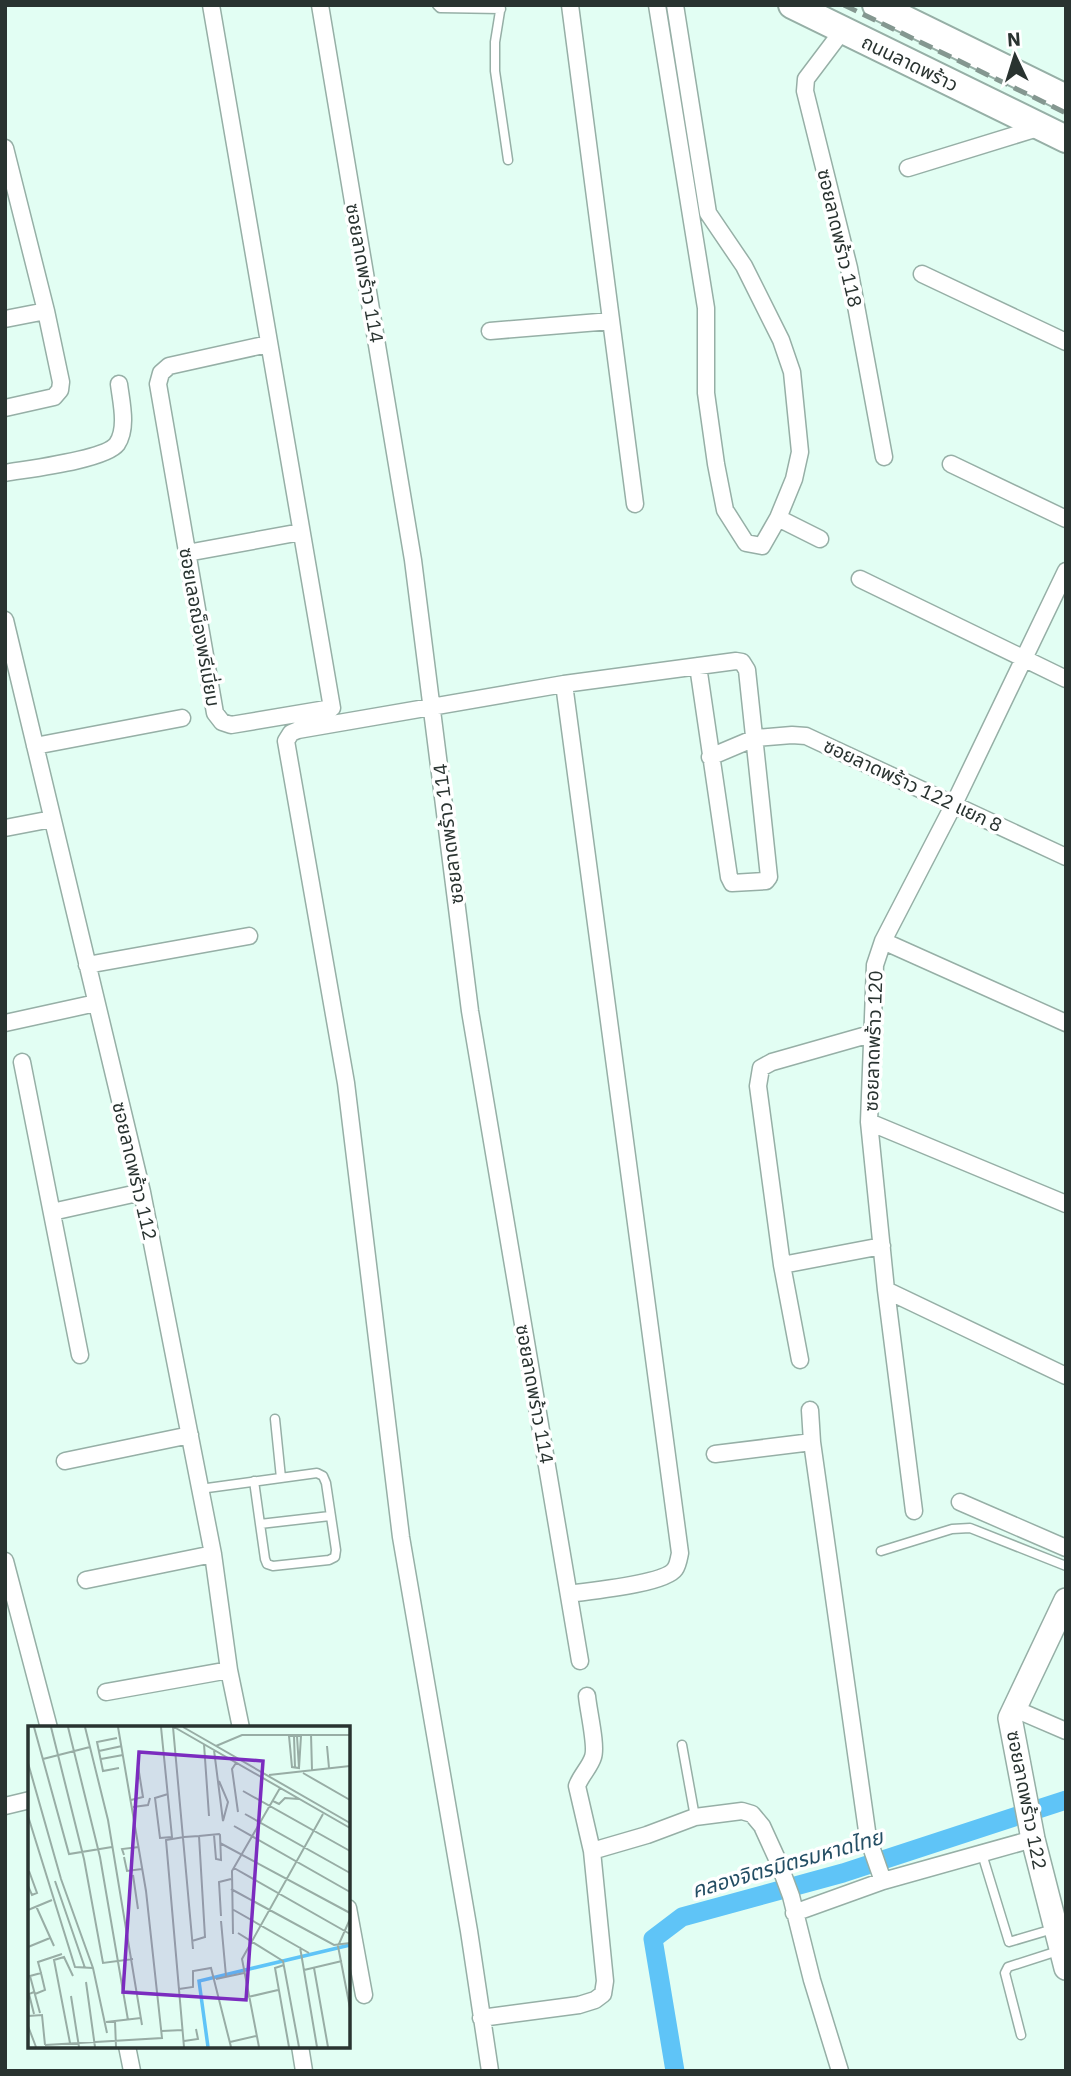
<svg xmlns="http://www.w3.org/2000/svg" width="1071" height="2076" viewBox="0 0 1071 2076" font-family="'IBM Plex Sans','Noto Sans Thai',sans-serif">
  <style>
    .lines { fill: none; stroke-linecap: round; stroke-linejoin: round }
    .canal { stroke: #5fc4f7; stroke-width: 19 }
    .lane-casing { stroke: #96afa6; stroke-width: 11 }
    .street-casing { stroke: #96afa6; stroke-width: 19 }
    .secondary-casing { stroke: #96afa6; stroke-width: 26 }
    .primary-casing { stroke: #96afa6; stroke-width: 30 }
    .lane { stroke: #fff; stroke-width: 8 }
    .street { stroke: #fff; stroke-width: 16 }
    .secondary { stroke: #fff; stroke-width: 23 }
    .primary { stroke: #fff; stroke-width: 26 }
    .rail { stroke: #849790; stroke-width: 5; stroke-dasharray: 14 7; stroke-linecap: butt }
    .labels { text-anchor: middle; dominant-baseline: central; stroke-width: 7; stroke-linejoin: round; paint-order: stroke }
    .street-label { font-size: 19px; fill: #293330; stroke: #fff }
    .water-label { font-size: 21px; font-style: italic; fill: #244e64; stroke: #fff }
    .inset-river { fill: none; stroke: #5fc4f7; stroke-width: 3.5 }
    .inset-road { fill: none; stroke: #98ada5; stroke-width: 2 }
    .view { fill: #7b2cbf; fill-opacity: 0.15; stroke: #7b2cbf; stroke-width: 3.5 }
    .inset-edge { fill: none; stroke: #293330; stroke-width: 3.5 }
  </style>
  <rect width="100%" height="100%" fill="#e2fef3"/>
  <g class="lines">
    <path class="canal" d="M675,2071L653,1939L682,1917L843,1873L1066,1800"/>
    <defs>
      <path id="lane" d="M437,5L440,8L501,9
        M501,5L495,42V71L508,160
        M275,1419L281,1478
        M254,1481L260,1524L330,1516
        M200,1489L317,1473L323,1476L326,1483L336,1550L335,1557L329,1560L273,1566L267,1564L265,1559L260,1524
        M881,1551L952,1529L970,1528L1066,1566
        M682,1745L695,1817
        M982,1854L1009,1942L1053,1929
        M1021,2035L1005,1973L1008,1967L1061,1950"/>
      <path id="street" d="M211,5L332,708L231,725L222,722L215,713L158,384L161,373L169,366L268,344
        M320,5L413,560L470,1011L580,1661
        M570,5L635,504
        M657,5L706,308V393L716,464L725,510L746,543L762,546L778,518L794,479L800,452L792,372L781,340L744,266L708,213L675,5
        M843,30L806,79L805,91L849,268L884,457
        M5,148L46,311L61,382L60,390L54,397L5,408
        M908,168L1041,127
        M922,274L1066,342
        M5,319L46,311
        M490,331L611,321
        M951,464L1066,519
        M5,473C27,469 105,460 117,444C128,428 121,401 119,384
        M778,518L820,539
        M187,553L301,532
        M860,579L1066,679
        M5,620L142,1192L213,1554L229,1670L241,1728
        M564,684L680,1553C679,1558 678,1565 675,1569C665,1584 589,1591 569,1594
        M35,746L182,718
        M710,757L755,738L792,735L806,736L1066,857
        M5,828L52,819
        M883,941L1066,1023
        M87,965L249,936
        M5,1023L96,1003
        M22,1062L80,1355
        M869,1122L1066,1204
        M52,1212L142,1192
        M782,1265L882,1246
        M886,1290L1066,1376
        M800,1360L782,1265L758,1086L761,1068L772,1062L874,1033
        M810,1410L812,1442L868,1838L883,1881
        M715,1454L812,1442
        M65,1461L190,1435
        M960,1502L1066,1548
        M914,1511L886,1290L869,1122L875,965L883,941L954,804L1066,571
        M5,1561L49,1728
        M86,1580L213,1554
        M106,1692L229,1670
        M587,1696C588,1709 597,1746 593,1757C590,1767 581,1775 577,1786L592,1851
        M1015,1709L1066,1731
        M5,1806L30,1800
        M348,1908L364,1995
        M794,1913L883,1881L1033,1839
        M481,2018L579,2005L595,2000L603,1994L605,1981L592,1851L647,1835L695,1817L742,1811L752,1814L762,1826L778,1861L791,1896L812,1980L840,2071
        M127,2046L132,2071
        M300,2046L304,2071
        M490,2071L469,1931L401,1537L346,1083L286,741L291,733L298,730L564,684L736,661L742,662L747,670L769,877L766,881L732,883L729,877L698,666"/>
      <path id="secondary" d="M1066,1600L1010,1718L1033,1839L1066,1968"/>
      <path id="primary" d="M792,5L1066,139
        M876,5L1066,98"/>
    </defs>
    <use href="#lane" class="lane-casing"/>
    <use href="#street" class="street-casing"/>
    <use href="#secondary" class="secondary-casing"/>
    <use href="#primary" class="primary-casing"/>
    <use href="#lane" class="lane"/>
    <use href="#street" class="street"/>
    <use href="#secondary" class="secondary"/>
    <use href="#primary" class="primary"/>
    <path class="rail" d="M844,5L1066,113"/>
  </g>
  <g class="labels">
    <g class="street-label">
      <text transform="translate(910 63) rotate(26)">ถนนลาดพร้าว</text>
      <text transform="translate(840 238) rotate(77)">ซอยลาดพร้าว 118</text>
      <text transform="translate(365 273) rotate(80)">ซอยลาดพร้าว 114</text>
      <text transform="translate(200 627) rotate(80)">ซอยเลอฌ็องพรีเมี่ยม</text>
      <text transform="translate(913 785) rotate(25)">ซอยลาดพร้าว 122 แยก 8</text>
      <text transform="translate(448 834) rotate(-97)">ซอยลาดพร้าว 114</text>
      <text transform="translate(873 1041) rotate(-88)">ซอยลาดพร้าว 120</text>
      <text transform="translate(135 1171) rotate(77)">ซอยลาดพร้าว 112</text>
      <text transform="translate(535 1394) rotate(80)">ซอยลาดพร้าว 114</text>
      <text transform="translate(1027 1800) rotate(79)">ซอยลาดพร้าว 122</text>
    </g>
    <g class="water-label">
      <text transform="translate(787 1863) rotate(-16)">คลองจิตรมิตรมหาดไทย</text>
    </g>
  </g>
  <g transform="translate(28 1726)">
    <rect width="322" height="322" fill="#e2fef3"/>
    <path class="inset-river" d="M180,321L171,255L322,219"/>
    <path class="inset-road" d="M6,1L41,128L84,121M23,1L56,133L75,237L105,233M40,1L72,131L100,294M57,1L80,94L114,299M133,1L144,111L132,112L127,72L140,68M145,1L165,223M146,1L322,102M155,1L322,97M283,8L284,44M261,10H273L271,42L264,41ZM266,10L267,42M269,10L271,42M89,12L69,16L75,45L91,42M176,18L181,90M188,20L214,9H322M299,20L301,42M186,24L195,95M71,25L94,20M15,33L62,21M73,33L95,29M0,37L33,153L65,242L79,307M208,37L204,43L210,86M275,47L322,74M241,49L322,40M191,55L200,76L195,95M215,65L322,125M103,74L115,71L110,40M245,75L251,78L257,72L271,73M105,81L120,79L122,72M217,88L322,147M0,90L47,241L65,242M206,100L322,166M192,117L322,187M96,129L94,123L111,121M96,131L99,145L114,143M206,142L322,208M105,149L110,183M27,155L57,242M0,160L4,169L9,167L1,145M203,163L306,219L322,217M8,180L26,220M204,183L281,227M0,184L24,174M193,190L191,156L203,153M322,193L310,220L322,282M193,195L198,250M210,207L255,235L271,321M205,208L204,145L252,62M164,215L177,211L171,110M0,221L22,212M272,221L289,321M256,239L247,242L261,321M286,242L300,321M276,244L314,235M188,253L216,247M58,256L67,321M151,263L165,261V245L183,242L203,321M6,266L1,268L6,288M7,268L17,264L13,247M43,270L51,321M220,271L250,264M12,287L2,250L13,247L10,236L34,228M0,290L14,289L17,319M87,295L88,321M78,296L113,292M0,300L8,321M134,305L155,304M156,315L170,313L168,303M202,316L228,310M42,317L26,234L36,231L45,250M17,319L134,312L118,165L90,1M156,321L138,114L156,111L171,110L191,108L192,109L193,134L188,133L186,109M231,321L214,233L295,88"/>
    <path class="view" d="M111,26L235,35L218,274L95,266Z"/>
    <rect width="322" height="322" class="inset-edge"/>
  </g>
  <rect width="1071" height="2076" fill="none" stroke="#293330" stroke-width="14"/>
  <g transform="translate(1015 56) rotate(356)" stroke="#ffffff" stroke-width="5" paint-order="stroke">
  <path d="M0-5L12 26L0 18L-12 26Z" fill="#293330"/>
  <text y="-10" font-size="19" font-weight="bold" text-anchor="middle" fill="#293330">N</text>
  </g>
</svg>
